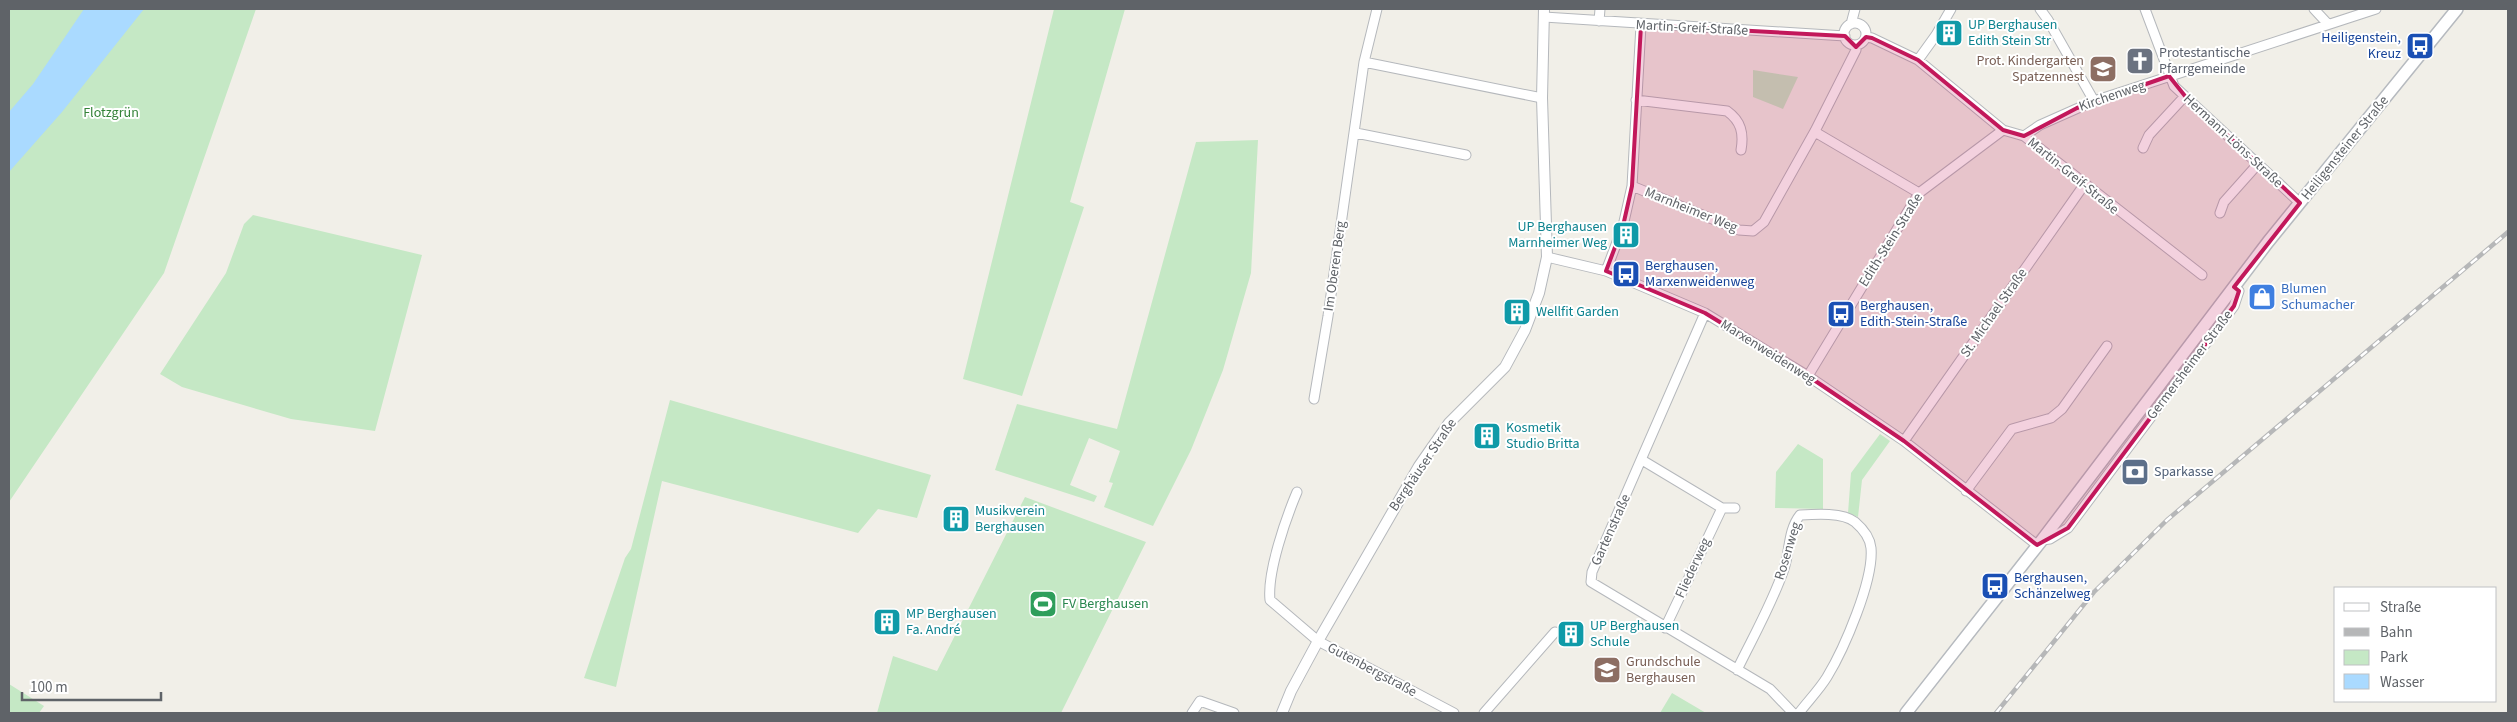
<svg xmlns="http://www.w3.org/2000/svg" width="2517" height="722" viewBox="0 0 2517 722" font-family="'Source Sans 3',sans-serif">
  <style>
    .green { fill: #c5e8c5 }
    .water { fill: #aadaff }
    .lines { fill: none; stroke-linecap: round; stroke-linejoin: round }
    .minor-casing { stroke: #b5b8bc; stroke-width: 11 }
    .tertiary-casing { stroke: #b5b8bc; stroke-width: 12 }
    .secondary-casing { stroke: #b6babf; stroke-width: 14 }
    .minor { stroke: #fff; stroke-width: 9 }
    .tertiary { stroke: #fff; stroke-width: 10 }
    .secondary { stroke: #fff; stroke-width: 11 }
    .rail-casing { stroke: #b6b7b8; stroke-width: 4.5 }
    .rail { stroke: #fff; stroke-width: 2.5; stroke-dasharray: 8; stroke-linecap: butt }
    .marked { fill: #c2185b; fill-opacity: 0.2; stroke: #c2185b; stroke-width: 4; stroke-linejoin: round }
    .labels { text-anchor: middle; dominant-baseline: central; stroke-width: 4; stroke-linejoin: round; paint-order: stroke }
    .culture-label { font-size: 14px; fill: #0d838f; stroke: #fff; text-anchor: start }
    .street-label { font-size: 14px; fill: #5f6368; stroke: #fff }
    .transit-label { font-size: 14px; fill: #164399; stroke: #fff; text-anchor: start }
    .worship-label { font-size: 14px; fill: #5b616d; stroke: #fff; text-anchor: start }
    .education-label { font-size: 14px; fill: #785e54; stroke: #fff; text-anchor: end }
    .park-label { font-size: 14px; fill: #348238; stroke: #fff }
    .shop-label { font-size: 14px; fill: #366cbe; stroke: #fff; text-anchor: start }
    .service-label { font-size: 14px; fill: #4e5e75; stroke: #fff; text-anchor: start }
    .leisure-label { font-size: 14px; fill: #27864d; stroke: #fff; text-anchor: start }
  </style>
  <rect width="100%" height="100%" fill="#f1efe8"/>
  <path class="green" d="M9,9H256L164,273L9,502Z
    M1054,9H1125L1070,202L1084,207L1022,396L963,379Z
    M1753,70L1798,77L1783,109L1753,97Z
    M1258,140L1251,273L1223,370L1191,450L1153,526L1104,507L1113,483L1109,482L1120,451L1089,438L1070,485L1097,496L1094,502L995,470L1017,404L1117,429L1196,142Z
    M253,215L422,255L375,431L291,419L182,387L160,374L226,273L244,224Z
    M670,400L931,475L917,518L878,509L858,533L662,481L616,687L584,678L625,558L631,549Z
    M1880,434L1890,441L1862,480L1858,517L1848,513L1851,473Z
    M1798,444L1823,459V509L1775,508L1776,472Z
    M1025,497L1146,542L1061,713H877L893,656L937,671Z
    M9,684L44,706L39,713H9Z
    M1672,693L1706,713H1660Z"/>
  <path class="water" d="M84,9H144L62,112L9,172V112L33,84Z"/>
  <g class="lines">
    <defs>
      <path id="minor" d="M2040,9L2048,20L2094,101
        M2145,9L2174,86L2300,203
        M2314,9L2327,23
        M1544,17L1845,36
        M1599,21L1600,9
        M1844 34a11 11 0 1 1 22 0a11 11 0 1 1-22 0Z
        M1851,24L1855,9
        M1641,25L1632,186L1739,230L1753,231L1764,222L1815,131L1856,50V45
        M1866,37L1872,38L1918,60L2003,130L2024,136L2202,275
        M1918,60L1936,35L1951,9
        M1364,62L1377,9
        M1636,100L1727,111C1741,121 1744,133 1741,150
        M1815,132L1919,193
        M1356,133L1466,155
        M2024,136L2040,125L2094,101L2376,9
        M2143,148L2149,135L2185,96
        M2220,213L2224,202L2257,165
        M1547,257L1606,271L1705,313L1808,376L1904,441L2037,545
        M1606,271L1623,226L1632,186
        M1705,313L1592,572L1591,582L1770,689L1793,713
        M1808,376L1919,193L2003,130
        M1314,399L1328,316L1364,62L1542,98
        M1904,441L2084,185
        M1642,460L1722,508L1665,628
        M1966,491L2012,429L2051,418L2062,409L2107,346
        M1297,492C1286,518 1267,572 1270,600L1318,641L1454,713
        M1722,508H1735
        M2042,540L2050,539L2068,528L2234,306L2239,291L2234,287
        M1737,670C1753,637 1772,604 1784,569C1790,551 1788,530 1800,515C1815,514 1843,512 1855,522C1862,528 1870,538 1871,548C1874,580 1844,649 1827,677C1819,690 1808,701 1799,713
        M1192,713L1200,701L1234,713
        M1484,713L1555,632"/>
      <path id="tertiary" d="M1282,713L1291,691L1318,641L1419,466L1449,423L1505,367L1525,330L1539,293L1547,257L1542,98L1544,9"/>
      <path id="secondary" d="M1906,713L2042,540L2268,242L2457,9"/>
    </defs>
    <use href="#minor" class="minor-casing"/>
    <use href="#tertiary" class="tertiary-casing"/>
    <use href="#secondary" class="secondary-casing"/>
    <use href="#minor" class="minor"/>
    <use href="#tertiary" class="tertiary"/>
    <use href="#secondary" class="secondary"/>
    <defs>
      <path id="rail" d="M1996,713L2094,592L2167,520L2508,232"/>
    </defs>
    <use href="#rail" class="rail-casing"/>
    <use href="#rail" class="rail"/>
  </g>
  <path class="marked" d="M1641,25L1845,36L1856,47L1866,37L1872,38L1918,60L2003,130L2024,136L2077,108L2169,76L2185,96L2300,203L2234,287L2239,291L2234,306L2068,528L2037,545L1904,441L1808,376L1705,313L1606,271L1623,226L1632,186Z"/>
  <defs>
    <symbol id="building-square" viewBox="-11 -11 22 22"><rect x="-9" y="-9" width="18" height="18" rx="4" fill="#0f9aa8" stroke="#fff"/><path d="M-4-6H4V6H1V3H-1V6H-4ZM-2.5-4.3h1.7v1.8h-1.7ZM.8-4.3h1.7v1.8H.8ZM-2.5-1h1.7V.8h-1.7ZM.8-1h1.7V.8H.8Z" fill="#fff"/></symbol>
    <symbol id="bus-square" viewBox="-11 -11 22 22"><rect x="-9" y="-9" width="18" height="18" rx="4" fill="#1a4fb4" stroke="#fff"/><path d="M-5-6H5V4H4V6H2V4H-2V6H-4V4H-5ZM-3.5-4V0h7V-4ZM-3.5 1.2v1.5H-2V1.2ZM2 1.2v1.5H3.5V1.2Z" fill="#fff"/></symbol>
    <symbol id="church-square" viewBox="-11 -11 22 22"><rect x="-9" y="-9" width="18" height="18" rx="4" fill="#6b7280" stroke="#fff"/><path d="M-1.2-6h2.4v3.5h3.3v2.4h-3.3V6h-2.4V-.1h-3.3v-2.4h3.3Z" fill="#fff"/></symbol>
    <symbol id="school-square" viewBox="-11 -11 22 22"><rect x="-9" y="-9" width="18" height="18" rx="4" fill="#8d6e63" stroke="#fff"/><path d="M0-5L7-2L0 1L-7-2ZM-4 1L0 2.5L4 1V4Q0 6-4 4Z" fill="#fff"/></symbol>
    <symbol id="shop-square" viewBox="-11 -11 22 22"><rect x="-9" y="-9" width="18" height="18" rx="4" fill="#3f7fe0" stroke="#fff"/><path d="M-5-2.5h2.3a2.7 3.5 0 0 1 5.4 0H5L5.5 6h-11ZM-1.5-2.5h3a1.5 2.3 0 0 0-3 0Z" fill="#fff"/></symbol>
    <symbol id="bank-square" viewBox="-11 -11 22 22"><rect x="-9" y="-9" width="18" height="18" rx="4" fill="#5c6f8a" stroke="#fff"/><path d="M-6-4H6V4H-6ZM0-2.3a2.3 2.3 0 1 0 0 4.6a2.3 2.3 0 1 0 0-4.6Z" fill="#fff"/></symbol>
    <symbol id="stadium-square" viewBox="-11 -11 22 22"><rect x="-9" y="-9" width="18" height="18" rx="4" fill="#2e9e5b" stroke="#fff"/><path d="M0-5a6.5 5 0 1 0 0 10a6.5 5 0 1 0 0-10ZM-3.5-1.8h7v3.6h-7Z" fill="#fff"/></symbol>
  </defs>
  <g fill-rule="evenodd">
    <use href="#building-square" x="1933" y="17" width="32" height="32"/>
    <use href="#bus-square" x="2404" y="30" width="32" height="32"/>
    <use href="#church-square" x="2124" y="45" width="32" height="32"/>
    <use href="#school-square" x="2087" y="53" width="32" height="32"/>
    <use href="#building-square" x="1610" y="219" width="32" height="32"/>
    <use href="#bus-square" x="1610" y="258" width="32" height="32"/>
    <use href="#shop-square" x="2246" y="281" width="32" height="32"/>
    <use href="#building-square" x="1501" y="296" width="32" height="32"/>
    <use href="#bus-square" x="1825" y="298" width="32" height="32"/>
    <use href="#building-square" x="1471" y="420" width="32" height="32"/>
    <use href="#bank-square" x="2119" y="456" width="32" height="32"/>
    <use href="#building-square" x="940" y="503" width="32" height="32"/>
    <use href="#bus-square" x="1979" y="570" width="32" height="32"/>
    <use href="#stadium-square" x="1027" y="588" width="32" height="32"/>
    <use href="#building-square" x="871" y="606" width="32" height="32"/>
    <use href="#building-square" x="1555" y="618" width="32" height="32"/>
    <use href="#school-square" x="1591" y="654" width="32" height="32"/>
  </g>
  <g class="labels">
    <g class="culture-label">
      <text x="1968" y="25">UP Berghausen<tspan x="1968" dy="16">Edith Stein Str</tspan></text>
      <text x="1607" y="227" text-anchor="end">UP Berghausen<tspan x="1607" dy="16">Marnheimer Weg</tspan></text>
      <text x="1536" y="312">Wellfit Garden</text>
      <text x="1506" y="428">Kosmetik<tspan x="1506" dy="16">Studio Britta</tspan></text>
      <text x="975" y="511">Musikverein<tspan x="975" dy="16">Berghausen</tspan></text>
      <text x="906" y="614">MP Berghausen<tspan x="906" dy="16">Fa. André</tspan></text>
      <text x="1590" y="626">UP Berghausen<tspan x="1590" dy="16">Schule</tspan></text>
    </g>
    <g class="street-label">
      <text transform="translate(1692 28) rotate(3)">Martin-Greif-Straße</text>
      <text transform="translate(2112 96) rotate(-19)">Kirchenweg</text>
      <text transform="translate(2233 141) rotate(43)">Hermann-Löns-Straße</text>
      <text transform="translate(2345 148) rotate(-51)">Heiligensteiner Straße</text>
      <text transform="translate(2073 176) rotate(39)">Martin-Greif-Straße</text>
      <text transform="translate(1691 210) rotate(22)">Marnheimer Weg</text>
      <text transform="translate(1891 240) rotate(-58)">Edith-Stein-Straße</text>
      <text transform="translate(1335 266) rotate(-82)">Im Oberen Berg</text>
      <text transform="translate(1994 313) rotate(-55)">St. Michael Straße</text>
      <text transform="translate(1768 352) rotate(32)">Marxenweidenweg</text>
      <text transform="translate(2190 365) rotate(-53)">Germersheimer Straße</text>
      <text transform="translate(1423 465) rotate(-56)">Berghäuser Straße</text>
      <text transform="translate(1611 530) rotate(-66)">Gartenstraße</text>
      <text transform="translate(1788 551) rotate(-73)">Rosenweg</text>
      <text transform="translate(1693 568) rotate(-65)">Fliederweg</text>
      <text transform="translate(1372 670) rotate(28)">Gutenbergstraße</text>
    </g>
    <g class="transit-label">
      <text x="2401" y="38" text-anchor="end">Heiligenstein,<tspan x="2401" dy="16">Kreuz</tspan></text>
      <text x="1645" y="266">Berghausen,<tspan x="1645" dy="16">Marxenweidenweg</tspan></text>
      <text x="1860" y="306">Berghausen,<tspan x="1860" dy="16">Edith-Stein-Straße</tspan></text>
      <text x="2014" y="578">Berghausen,<tspan x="2014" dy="16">Schänzelweg</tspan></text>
    </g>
    <g class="worship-label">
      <text x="2159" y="53">Protestantische<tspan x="2159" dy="16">Pfarrgemeinde</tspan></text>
    </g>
    <g class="education-label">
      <text x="2084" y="61">Prot. Kindergarten<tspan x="2084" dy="16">Spatzennest</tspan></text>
      <text x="1626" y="662" text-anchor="start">Grundschule<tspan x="1626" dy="16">Berghausen</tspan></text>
    </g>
    <g class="park-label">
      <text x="111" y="113">Flotzgrün</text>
    </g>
    <g class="shop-label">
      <text x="2281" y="289">Blumen<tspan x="2281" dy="16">Schumacher</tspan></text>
    </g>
    <g class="service-label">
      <text x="2154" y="472">Sparkasse</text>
    </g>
    <g class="leisure-label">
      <text x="1062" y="604">FV Berghausen</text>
    </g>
  </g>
  <rect width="2517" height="722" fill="none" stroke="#5f6368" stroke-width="20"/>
  <rect x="2334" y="587" width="162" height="115" fill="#ffffff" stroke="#bfc1c3"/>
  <rect x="2344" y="603" width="25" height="8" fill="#ffffff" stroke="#bfc1c3"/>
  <text x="2380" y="612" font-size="15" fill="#5f6368">Straße</text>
  <rect x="2344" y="628" width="25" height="8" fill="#b6b7b8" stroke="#bfc1c3"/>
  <text x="2380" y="637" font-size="15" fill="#5f6368">Bahn</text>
  <rect x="2344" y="650" width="25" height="15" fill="#c5e8c5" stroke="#bfc1c3"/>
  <text x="2380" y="662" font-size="15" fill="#5f6368">Park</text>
  <rect x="2344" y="674" width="25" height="15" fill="#aadaff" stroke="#bfc1c3"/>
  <text x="2380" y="687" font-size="15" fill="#5f6368">Wasser</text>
  <path d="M22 692v8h139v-8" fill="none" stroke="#5f6368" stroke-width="2.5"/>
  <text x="30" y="692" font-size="15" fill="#5f6368" stroke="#ffffff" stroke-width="4" paint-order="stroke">100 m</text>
</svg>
